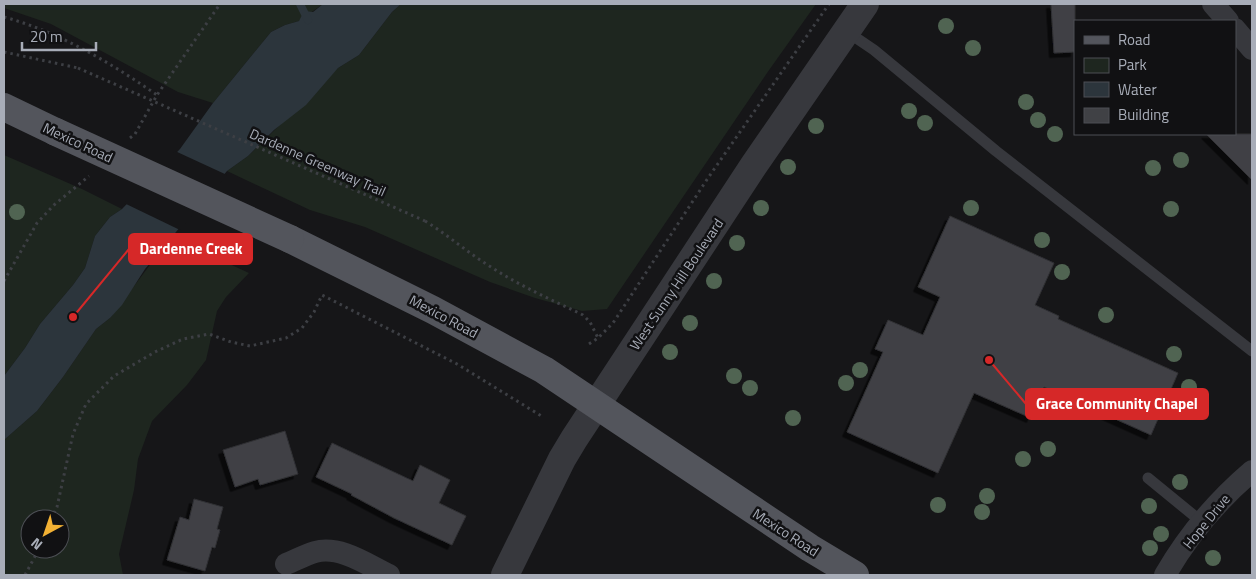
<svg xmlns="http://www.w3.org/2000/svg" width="1256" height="579" viewBox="0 0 1256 579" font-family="'Titillium Web',sans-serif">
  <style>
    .green { fill: #1e261f; fill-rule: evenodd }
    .water { fill: #2c353c }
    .pier { fill: #161618 }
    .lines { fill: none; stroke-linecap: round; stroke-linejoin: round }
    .stream { stroke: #2c353c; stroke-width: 8 }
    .building { fill: #404145; stroke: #303034; filter: url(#shadow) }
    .path { stroke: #3d3f44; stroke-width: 3; stroke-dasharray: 2.5 4; stroke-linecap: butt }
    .service { stroke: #37383d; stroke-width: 11 }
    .minor { stroke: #37383d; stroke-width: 22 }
    .tertiary { stroke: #37383d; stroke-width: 28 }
    .primary { stroke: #53555c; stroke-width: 28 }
    .path-bridge { stroke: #3d3f44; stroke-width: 3; stroke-dasharray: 2.5 4; stroke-linecap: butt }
    .primary-bridge { stroke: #53555c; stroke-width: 28 }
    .tree { fill: #506452 }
    .labels { text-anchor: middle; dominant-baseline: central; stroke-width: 5; stroke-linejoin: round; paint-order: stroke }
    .street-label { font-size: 14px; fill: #a8adb8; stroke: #111113 }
    .leader { fill: none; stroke: #d62828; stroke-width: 2 }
    .callout-dot { fill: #d62828; stroke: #111113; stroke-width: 2 }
    .callout { fill: #d62828; stroke: #d62828; stroke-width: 2 }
    .callout-label { font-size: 15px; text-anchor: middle; font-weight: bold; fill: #fff }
  </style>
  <defs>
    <filter id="shadow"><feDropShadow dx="-4.5" dy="4.5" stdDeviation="0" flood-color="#0009"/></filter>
  </defs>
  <rect width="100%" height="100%" fill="#161618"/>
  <path class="green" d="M4,4H323L299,21L285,25L271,32L213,103L178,92L51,24L4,8Z
    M401,4H816L767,73L607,309L582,311L535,298L490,282L365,227L310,210L227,171L248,156L338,68L359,55L392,12Z
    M4,155L82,189L122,209L110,217L95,236L85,268L73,285L40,324L25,348L4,376Z
    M171,237L249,273L226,297L217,311L206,360L187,385L152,421L138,459L134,490L119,554L123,575H4V440L37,411L63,377L96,329L110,318ZM30,519H60V549H30Z"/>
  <path class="water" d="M323,4H401L392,12L359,55L338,68L306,105L274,130L248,156L227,171L145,269L122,305L110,318L96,329L63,377L37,411L4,440V376L25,348L40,324L73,285L85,268L95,236L110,217L122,209L180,149L213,103L271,32L285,25L299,21L304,11L313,12Z"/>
  <path class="pier" d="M175,151L227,175L180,230L124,203Z"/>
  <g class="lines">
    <path class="stream" d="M300,4L308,20"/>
  </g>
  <path class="building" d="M1051,4H1075V52L1054,53Z
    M1206,134H1252V180Z
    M950,216L1054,263L1035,305L1059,316L1058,319L1178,373L1151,435L1044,387L1031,418L974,393L938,473L847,432L883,352L875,349L888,320L923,335L940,297L918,287Z
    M285,431L298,474L260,485L258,479L235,487L223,450Z
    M332,443L413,481L420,465L450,480L439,503L466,516L452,545L394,518L351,495L352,494L316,477Z
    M194,499L223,507L217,529L220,530L215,548L212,547L205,571L167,560L180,517L189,520Z"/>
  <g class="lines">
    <path class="path" d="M4,17C59,32 111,63 157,95
      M4,52L78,68
      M130,138L135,134L157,95L220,4
      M425,221C448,235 468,253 491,267C520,286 552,300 583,315L590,322L598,338
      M4,281L37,223L54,205L89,176
      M589,344L598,338L613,323L708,178L829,4
      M51,519L57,507L73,434L86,404L114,376L155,352L183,339L209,334L231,342L250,346L286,338L302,328L314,312L322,295L457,364L543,417
      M25,575L39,549"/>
    <path class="service" d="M846,31L874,50L996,151L1252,351
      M1148,478L1203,523"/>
    <path class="minor" d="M1213,4L1228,21
      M1235,29L1252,49
      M286,564C296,560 305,555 315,552C340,545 368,565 389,575
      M1165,575C1187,537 1218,500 1252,471"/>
    <path class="tertiary" d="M505,575L562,459L574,439L754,165L865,4"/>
    <path class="primary" d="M4,107L56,132
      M290,239L433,310L544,370L810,548L855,575"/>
    <path class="path-bridge" d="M78,68L425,221"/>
    <path class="primary-bridge" d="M56,132L290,239"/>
  </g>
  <g class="tree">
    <circle cx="946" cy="26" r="8"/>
    <circle cx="973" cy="48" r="8"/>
    <circle cx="1026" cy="102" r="8"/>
    <circle cx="909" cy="111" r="8"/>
    <circle cx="1038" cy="120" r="8"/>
    <circle cx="925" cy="123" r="8"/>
    <circle cx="816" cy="126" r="8"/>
    <circle cx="1055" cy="134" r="8"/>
    <circle cx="1181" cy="160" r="8"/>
    <circle cx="788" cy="167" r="8"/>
    <circle cx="1153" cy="168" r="8"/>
    <circle cx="761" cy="208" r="8"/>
    <circle cx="971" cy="208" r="8"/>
    <circle cx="1171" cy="209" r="8"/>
    <circle cx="17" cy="212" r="8"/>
    <circle cx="1042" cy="240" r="8"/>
    <circle cx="737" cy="243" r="8"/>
    <circle cx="1062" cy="272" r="8"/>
    <circle cx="714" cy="281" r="8"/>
    <circle cx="1106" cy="315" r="8"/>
    <circle cx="690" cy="323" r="8"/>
    <circle cx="670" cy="352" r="8"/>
    <circle cx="1174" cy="354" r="8"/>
    <circle cx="860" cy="370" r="8"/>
    <circle cx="734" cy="376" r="8"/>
    <circle cx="846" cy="383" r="8"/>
    <circle cx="1189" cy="387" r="8"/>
    <circle cx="750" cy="388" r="8"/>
    <circle cx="1168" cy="412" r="8"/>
    <circle cx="793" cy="418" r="8"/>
    <circle cx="1048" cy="449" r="8"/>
    <circle cx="1023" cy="459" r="8"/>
    <circle cx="1180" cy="482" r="8"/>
    <circle cx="987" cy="496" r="8"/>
    <circle cx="938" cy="505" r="8"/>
    <circle cx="1149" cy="506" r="8"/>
    <circle cx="982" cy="512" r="8"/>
    <circle cx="1161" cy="534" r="8"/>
    <circle cx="1150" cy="548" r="8"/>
    <circle cx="1213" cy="558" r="8"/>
  </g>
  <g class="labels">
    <g class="street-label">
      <text transform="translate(78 142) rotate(25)">Mexico Road</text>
      <text transform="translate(318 162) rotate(24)">Dardenne Greenway Trail</text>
      <text transform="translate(676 284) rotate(-56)">West Sunny Hill Boulevard</text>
      <text transform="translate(444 316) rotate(28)">Mexico Road</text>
      <text transform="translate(1206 521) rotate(-51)">Hope Drive</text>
      <text transform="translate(786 532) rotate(33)">Mexico Road</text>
    </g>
  </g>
  <path class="leader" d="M73 317L129 249M989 360L1026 404"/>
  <g class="callout-dot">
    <circle cx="73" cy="317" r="5"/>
    <circle cx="989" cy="360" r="5"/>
  </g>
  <g class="callout">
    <rect x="129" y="234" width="123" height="30" rx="5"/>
    <rect x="1026" y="389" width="182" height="30" rx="5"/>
  </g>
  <g class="callout-label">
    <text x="191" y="254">Dardenne Creek</text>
    <text x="1117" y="409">Grace Community Chapel</text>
  </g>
  <rect width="1256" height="579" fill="none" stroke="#a8adb8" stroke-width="10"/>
  <rect x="1074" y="20" width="162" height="115" fill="#111113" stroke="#4d4f55"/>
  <rect x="1084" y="36" width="25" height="8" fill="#53555c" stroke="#4d4f55"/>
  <text x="1118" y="45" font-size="15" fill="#a8adb8">Road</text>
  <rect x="1084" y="58" width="25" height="15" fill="#1e261f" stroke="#4d4f55"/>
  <text x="1118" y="70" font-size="15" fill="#a8adb8">Park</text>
  <rect x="1084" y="82" width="25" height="15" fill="#2c353c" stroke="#4d4f55"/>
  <text x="1118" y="95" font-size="15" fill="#a8adb8">Water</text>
  <rect x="1084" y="108" width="25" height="15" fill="#404145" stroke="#4d4f55"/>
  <text x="1118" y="120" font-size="15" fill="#a8adb8">Building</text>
  <g transform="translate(45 534) rotate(220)"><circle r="24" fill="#111113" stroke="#4d4f55"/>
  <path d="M0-4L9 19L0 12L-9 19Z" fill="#f2b134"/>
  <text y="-8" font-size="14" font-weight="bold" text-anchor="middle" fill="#a8adb8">N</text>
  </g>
  <path d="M22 42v8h74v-8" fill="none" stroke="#a8adb8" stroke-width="2.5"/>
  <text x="30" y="42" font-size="15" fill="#a8adb8" stroke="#111113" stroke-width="4" paint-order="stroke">20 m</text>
</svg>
